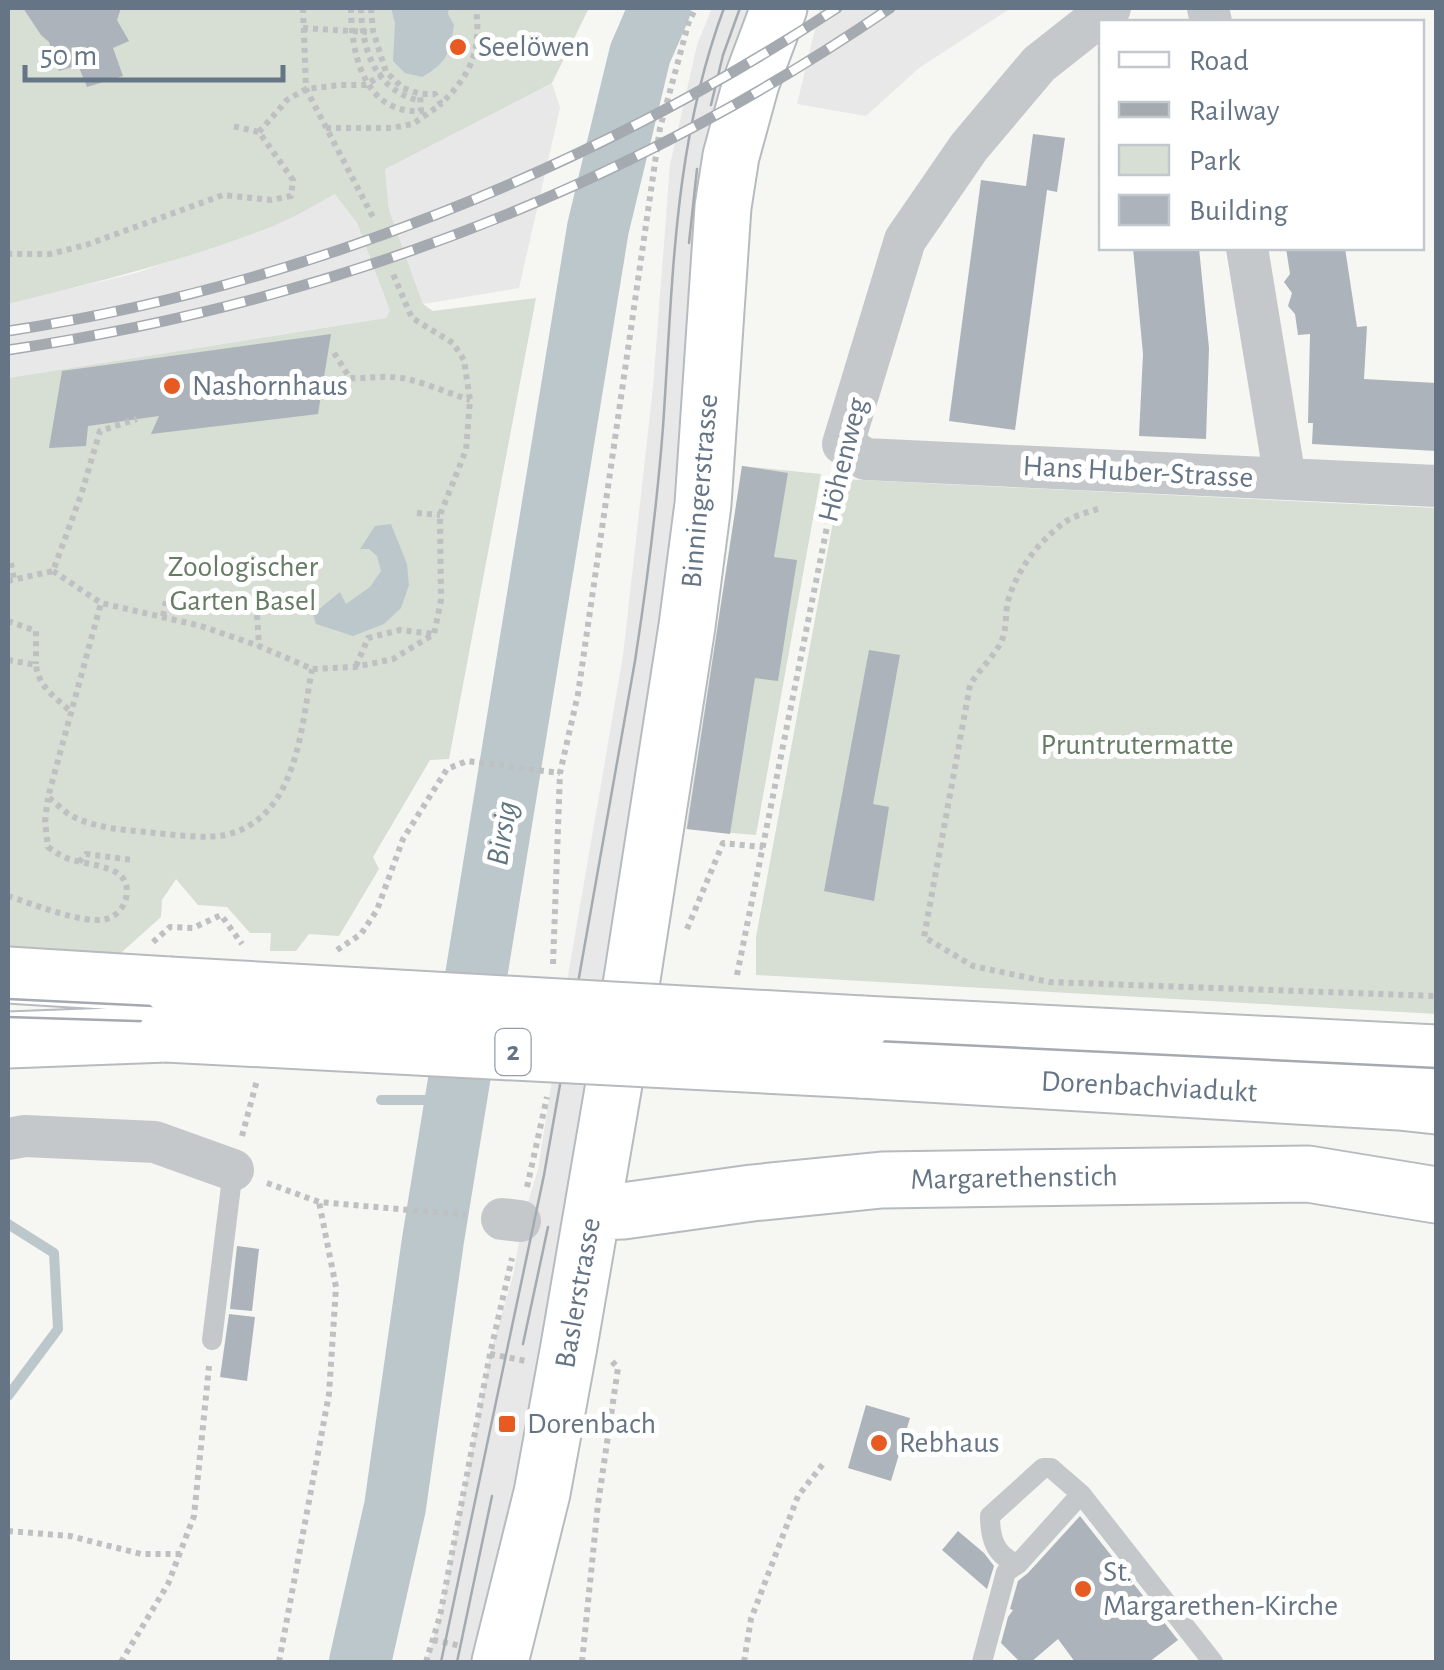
<svg xmlns="http://www.w3.org/2000/svg" width="1444" height="1670" viewBox="0 0 1444 1670" font-family="'Alegreya Sans',sans-serif">
  <style>
    .built { fill: #e7e8e7 }
    .green { fill: #d7ded4 }
    .water { fill: #bcc7cc }
    .lines { fill: none; stroke-linecap: round; stroke-linejoin: round }
    .stream { stroke: #bcc7cc; stroke-width: 10 }
    .river { stroke: #bcc7cc; stroke-width: 62 }
    .building { fill: #acb3ba }
    .secondary-casing { stroke: #b6bbc0; stroke-width: 59 }
    .primary-casing { stroke: #b7bbbf; stroke-width: 59 }
    .path { stroke: #bec0c2; stroke-width: 6; stroke-dasharray: 5 5; stroke-linecap: butt }
    .lane { stroke: #c4c8cb; stroke-width: 20 }
    .street { stroke: #c4c8cb; stroke-width: 42 }
    .secondary { stroke: #fff; stroke-width: 55 }
    .primary { stroke: #fff; stroke-width: 55 }
    .tram { stroke: #a4aab0; stroke-width: 2.5 }
    .rail-casing { stroke: #a4aab0; stroke-width: 11 }
    .rail { stroke: #fff; stroke-width: 8; stroke-dasharray: 22; stroke-linecap: butt }
    .primary-bridge-casing { stroke: #b7bbbf; stroke-width: 59; stroke-linecap: butt }
    .primary-bridge { stroke: #fff; stroke-width: 55 }
    .poi-dot { fill: #e75a22; stroke: #fff; stroke-width: 4 }
    .labels { text-anchor: middle; dominant-baseline: central; stroke-width: 10; stroke-linejoin: round; paint-order: stroke }
    .shield { fill: #fff; stroke: #939eaa; stroke-width: 2.5 }
    .shield-label { font-size: 28px; font-weight: bold; fill: #657585 }
    .poi-label { font-size: 30px; fill: #657585; stroke: #fff; text-anchor: start }
    .street-label { font-size: 30px; fill: #657585; stroke: #fff }
    .park-label { font-size: 30px; fill: #677c64; stroke: #fff }
    .water-label { font-size: 32px; font-style: italic; fill: #607782; stroke: #fff }
  </style>
  <rect width="100%" height="100%" fill="#f6f7f3"/>
  <path class="built" d="M712,8H754L659,662L517,1492L476,1662H426L440,1616L490,1354L513,1276L524,1215L538,1170L569,970L623,656L653,387L670,165L697,45Z
    M820,8H1011L919,68L866,116L797,104Z
    M552,83L560,108L519,288L423,304L389,210L385,168Z
    M336,194L357,223L390,311L386,318L8,378V304L136,273L277,224Z"/>
  <path class="green" d="M8,8H589L552,83L385,169L389,210L423,304L433,311L536,298L449,759L430,760L373,857L379,869L339,936L309,934L296,951H270L271,933H250L227,907L198,905L176,879L162,900L161,917L113,960L8,951V378L386,318L390,311L357,223L335,194C315,205 295,217 273,226C187,260 98,282 8,304Z
    M742,466L821,474L756,835L686,829Z
    M841,479L1436,508V1014L756,975V937Z"/>
  <path class="water" d="M391,8H449L448,14L454,25C449,54 448,62 422,77L405,73L393,61L395,23Z
    M391,524L407,564L409,585L401,608L384,624L353,636L316,624L313,614L340,592L346,604L370,587L381,571L377,556L369,549H360L375,526Z"/>
  <g class="lines">
    <path class="stream" d="M381,1100H456
      M8,1224L54,1253L58,1329L8,1396"/>
    <path class="river" d="M360,1662L395,1507L433,1240L598,228L640,54L660,8"/>
  </g>
  <path class="building" d="M23,8H121L117,20L129,41L113,48L123,76L87,87L78,65L59,71L49,42L41,35Z
    M1033,134L1065,138L1057,192L1047,190L1015,430L949,421L981,180L1026,186Z
    M1133,248H1199L1209,348L1206,439L1139,436L1143,354Z
    M1286,248H1345L1357,327L1367,326L1364,379L1436,383V451L1312,444L1313,423H1308L1310,334L1298,335L1295,314L1288,306L1292,293L1284,282L1290,274Z
    M331,334L318,414L151,434L159,416L88,426L86,446L49,448L62,371Z
    M742,466L788,473L774,557L797,560L778,681L755,678L730,834L687,829Z
    M869,650L900,655L873,804L889,807L874,901L824,891Z
    M237,1246L259,1249L252,1311L230,1309Z
    M229,1314L255,1317L247,1381L220,1377Z
    M866,1405L910,1418L891,1481L848,1468Z
    M1080,1516L1178,1640L1149,1662H1075L1058,1639L1031,1662H1020L1001,1643L1008,1617L1013,1610L1010,1609L1018,1581L1028,1573Z
    M958,1531L984,1553L994,1566L987,1589L942,1550Z"/>
  <g class="lines">
    <defs>
      <path id="secondary" d="M592,1212L623,1211L752,1193L882,1180L1308,1174L1436,1195
        M500,1662L542,1493L569,1346L632,979L687,626L703,504L723,207L731,156L751,83L779,8"/>
      <path id="primary" d="M8,975L169,985
        M862,1024L1436,1053
        M8,1040L166,1034
        M860,1070L1399,1102L1436,1106"/>
    </defs>
    <use href="#secondary" class="secondary-casing"/>
    <use href="#primary" class="primary-casing"/>
    <path class="path" d="M303,8L306,89L375,221
      M351,8C351,52 363,114 421,111L420,94
      M361,8C362,50 375,90 420,101
      M371,8L373,31L386,72L403,88L420,94H435L441,104C472,73 481,51 476,8
      M303,28L367,32
      M326,128H391L413,124L441,104
      M259,132L287,100L306,89L341,85H366L386,72
      M8,252L10,254H50L86,245L223,195L271,200L291,196L293,180L259,132L232,126
      M334,353L350,378C364,379 377,376 391,377C413,377 447,393 470,400
      M1098,509C1088,512 1077,515 1068,520C1041,538 1017,569 1008,601C1005,614 1007,628 1002,640C997,653 978,671 970,685L924,937L973,966L1049,982L1436,996
      M417,513L440,515
      M11,563L14,579
      M53,571L101,603
      M8,581L53,571L81,495L100,431L137,419
      M257,615L259,646
      M163,616L166,601
      M8,621L36,631V664
      M8,660L36,665C38,686 55,697 70,711
      M356,666L368,638L400,630L434,634
      M312,669C301,729 297,819 225,835C207,839 175,835 155,833C128,830 97,829 72,816C64,812 56,803 48,797L101,603L201,626L259,646L312,669L355,667L393,659L434,634L441,600L440,515L466,450L470,400L464,360L453,343L412,318L393,274
      M79,862L86,854L133,860
      M8,896C30,903 84,925 106,919C124,915 134,889 121,876C109,865 84,864 69,859C61,856 55,852 48,847L45,822L48,798
      M687,929L723,843L763,847
      M153,942L170,927L193,928L221,915L242,944
      M337,950L361,934L377,910L403,839L447,769L467,761L560,773
      M553,964L560,773L578,694L660,128L689,21L696,8
      M737,975L836,482
      M242,1136L257,1080
      M267,1183L319,1202L466,1215
      M527,1187L547,1097
      M490,1354L526,1361
      M8,1531L70,1536L141,1554H181
      M433,1640L461,1646
      M121,1662L168,1584L194,1516L209,1366
      M279,1662L329,1394L336,1287L319,1202
      M426,1662L440,1616L490,1354L512,1258
      M582,1662L598,1504L618,1368L610,1359
      M744,1662L751,1619L798,1496L823,1464"/>
    <path class="lane" d="M212,1340L233,1170
      M1018,1564C995,1556 990,1538 990,1516L1043,1468H1051L1081,1494
      M982,1662L1006,1572L1018,1564L1081,1494L1213,1662"/>
    <path class="street" d="M1110,8L1039,64L969,147L905,240L843,444L865,459L1436,486
      M1208,8L1211,22
      M1247,248L1285,479
      M8,1139L25,1136L155,1142L233,1170
      M502,1219L520,1221"/>
    <use href="#secondary" class="secondary"/>
    <use href="#primary" class="primary"/>
    <path class="tram" d="M711,105L723,55L740,8
      M689,243L697,169
      M8,999L1436,1068
      M8,1017L167,1022L842,1054
      M523,1344L548,1227
      M441,1662L544,1175L635,661C647,583 657,505 663,427C673,282 673,145 724,8
      M457,1662L492,1496"/>
    <defs>
      <path id="rail" d="M8,331C299,287 591,169 837,8
        M8,350C327,302 623,191 890,8"/>
    </defs>
    <use href="#rail" class="rail-casing"/>
    <use href="#rail" class="rail"/>
    <defs>
      <path id="primary-bridge" d="M169,985L862,1024
        M166,1034L860,1070"/>
    </defs>
    <use href="#primary-bridge" class="primary-bridge-casing"/>
    <use href="#primary-bridge" class="primary-bridge"/>
  </g>
  <g class="poi-dot">
    <circle cx="458" cy="47" r="10"/>
    <circle cx="172" cy="386" r="10"/>
    <rect x="497" y="1414" width="20" height="20" rx="5"/>
    <circle cx="879" cy="1443" r="10"/>
    <circle cx="1083" cy="1589" r="10"/>
  </g>
  <g class="labels">
    <rect class="shield" x="495.5" y="1029" width="35" height="46" rx="8"/>
    <g class="shield-label">
      <text x="513" y="1052">2</text>
    </g>
    <g class="poi-label">
      <text x="478" y="47">Seelöwen</text>
      <text x="192" y="386">Nashornhaus</text>
      <text x="527" y="1424">Dorenbach</text>
      <text x="899" y="1443">Rebhaus</text>
      <text x="1103" y="1572">St.<tspan x="1103" dy="34">Margarethen-Kirche</tspan></text>
    </g>
    <g class="street-label">
      <text transform="translate(843 460) rotate(-76)">Höhenweg</text>
      <text transform="translate(1138 472) rotate(3)">Hans Huber-Strasse</text>
      <text transform="translate(700 491) rotate(-85)">Binningerstrasse</text>
      <text transform="translate(1149 1087) rotate(3)">Dorenbachviadukt</text>
      <text transform="translate(1014 1178) rotate(-1)">Margarethenstich</text>
      <text transform="translate(578 1293) rotate(-80)">Baslerstrasse</text>
    </g>
    <g class="park-label">
      <text x="243" y="567">Zoologischer<tspan x="243" dy="34">Garten Basel</tspan></text>
      <text x="1137" y="745">Pruntrutermatte</text>
    </g>
    <g class="water-label">
      <text transform="translate(502 833) rotate(-81)">Birsig</text>
    </g>
  </g>
  <rect width="1444" height="1670" fill="none" stroke="#657585" stroke-width="20"/>
  <rect x="1099" y="20" width="325" height="230" fill="#ffffff" stroke="#c1c8ce" stroke-width="2.5"/>
  <rect x="1119" y="52" width="50" height="15" fill="#ffffff" stroke="#c1c8ce" stroke-width="2.5"/>
  <text x="1189" y="70" font-size="30" fill="#657585">Road</text>
  <rect x="1119" y="102" width="50" height="15" fill="#a4aab0" stroke="#c1c8ce" stroke-width="2.5"/>
  <text x="1189" y="120" font-size="30" fill="#657585">Railway</text>
  <rect x="1119" y="145" width="50" height="30" fill="#d7ded4" stroke="#c1c8ce" stroke-width="2.5"/>
  <text x="1189" y="170" font-size="30" fill="#657585">Park</text>
  <rect x="1119" y="195" width="50" height="30" fill="#acb3ba" stroke="#c1c8ce" stroke-width="2.5"/>
  <text x="1189" y="220" font-size="30" fill="#657585">Building</text>
  <path d="M25 65v15h258v-15" fill="none" stroke="#657585" stroke-width="5"/>
  <text x="40" y="65" font-size="30" fill="#657585" stroke="#ffffff" stroke-width="8" paint-order="stroke">50 m</text>
</svg>
